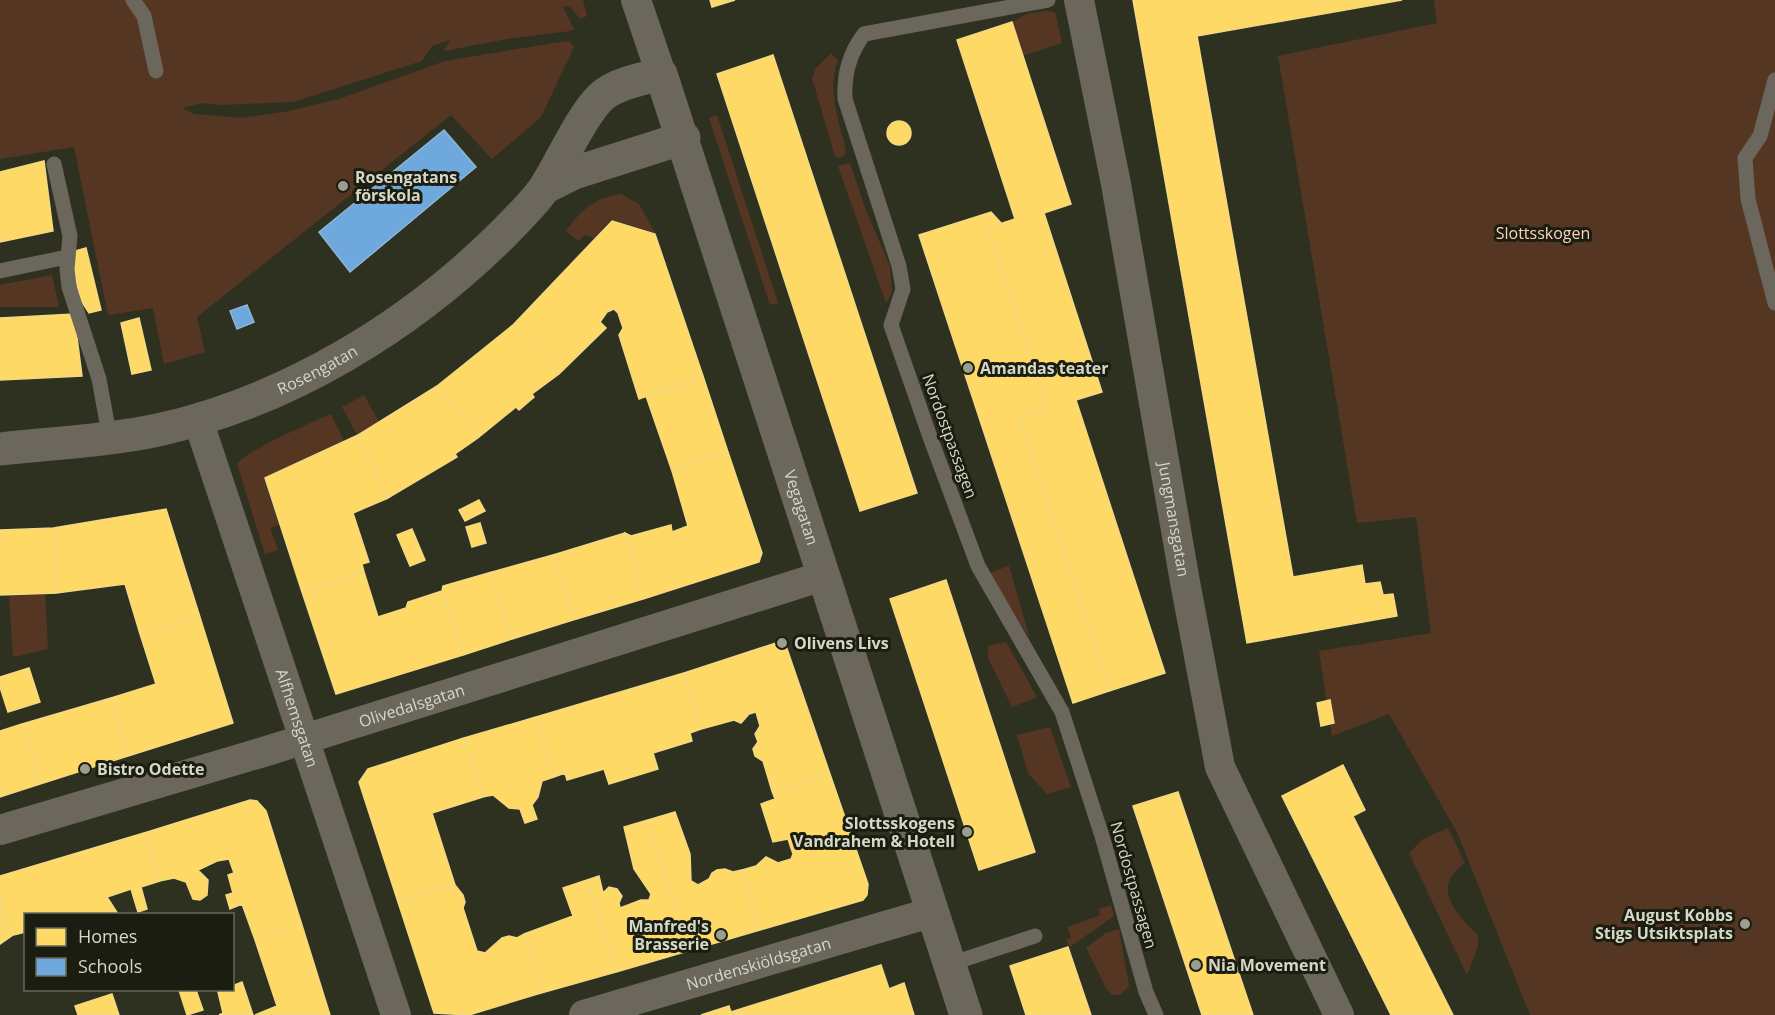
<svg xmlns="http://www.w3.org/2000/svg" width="1775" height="1015" viewBox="0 0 1775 1015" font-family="'Open Sans',sans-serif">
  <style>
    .green { fill: #553622 }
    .homes { fill: #ffd966; stroke: #f2d983; stroke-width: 1.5 }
    .schools { fill: #6fa8dc; stroke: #8eb6d6; stroke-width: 1.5 }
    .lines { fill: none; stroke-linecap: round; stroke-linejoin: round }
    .service { stroke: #6b675c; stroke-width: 15 }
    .minor { stroke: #6b675c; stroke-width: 30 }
    .tertiary { stroke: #6b675c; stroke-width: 33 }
    .poi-dot { fill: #9b9e8d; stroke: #1b1d10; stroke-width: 2 }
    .labels { text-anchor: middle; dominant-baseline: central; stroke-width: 6; stroke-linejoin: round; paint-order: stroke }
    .poi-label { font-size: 16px; font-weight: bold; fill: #d5d8c7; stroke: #1b1d10; text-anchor: start }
    .park-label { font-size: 16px; fill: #f9d3bf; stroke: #1b1d10 }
    .street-label { font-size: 16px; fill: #d5d8c7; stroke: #1b1d10 }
  </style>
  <rect width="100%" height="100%" fill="#2f3120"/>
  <path class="green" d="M0,0H583L587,16L580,19L570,6L563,7L574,29L570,31L507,39L444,51L450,40L432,46L422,61L293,102L219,105L204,103L182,108L194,114L241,118L290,111L339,99L445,61L554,43L569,41L574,47L541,117L492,159L451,115L197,317L205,352L164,364L153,308L108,315L74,147L0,159Z
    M1434,0H1775V1015H1530L1457,832L1389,714L1332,736L1319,651L1431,633L1416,517L1357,523L1278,56L1437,23Z
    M1046,11L1055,12L1062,43L1022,56L1012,22L1027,14Z
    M831,53L838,61C826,89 840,123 846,151L844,156L838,158L835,156L812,78L816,68Z
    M717,115L778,303L770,305L709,118Z
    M850,163L865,208L890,266L892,293L886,303L838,166Z
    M621,194L639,204L655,233L611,219L594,238L584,235L579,241L566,231C582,209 594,198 621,194Z
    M52,275L59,307H0V285Z
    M364,395L379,422L357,435L342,407Z
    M331,414L344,441L264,478L279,525L270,528L278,550L265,554L237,464C244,452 314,421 331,414Z
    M1009,566L1028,632L1030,639L990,577L989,573Z
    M45,594L48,649L13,657L9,596Z
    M1006,642L1037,697L1012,707L988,658V646Z
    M1050,727L1071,787L1047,794L1028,773L1017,735Z
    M1448,828L1465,863C1436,883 1448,903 1467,925C1470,928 1476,932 1477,935C1482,944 1470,966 1467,975L1409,853L1423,839Z
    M1111,905L1114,916L1070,947L1066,940L1071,938L1067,927L1100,915L1099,909Z
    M1119,929L1129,986L1120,995H1113L1107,990L1086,948L1106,933Z"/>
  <path class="homes" d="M710,0H735L712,7Z
    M1133,0H1402L1197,36L1293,577L1362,565L1365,584L1380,582L1383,595L1393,594L1397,616L1247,643Z
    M1012,22L1071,204L1044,213L1102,392L1076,400L1165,673L1109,691L1019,418L1047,409L987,228L1015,219L957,40Z
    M773,55L917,493L860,511L717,74Z
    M887 133a12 12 0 1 1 24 0a12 12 0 1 1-24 0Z
    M44,161L53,231L0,242V172Z
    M991,212L1001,223L987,228L1047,409L1019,418L1109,691L1073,703L919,235Z
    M612,221L655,234L703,376L639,399L619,335L623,328L618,313L614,309L607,312L600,322L606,328L559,374L513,325Z
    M86,248L101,310L89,313L80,299L73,265L75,251Z
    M74,314L82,376L0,380V318Z
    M139,318L151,370L132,374L121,323Z
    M513,325L559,374L532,394L534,397L519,410L516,407L479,437L437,386Z
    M703,376L728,452L672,471L646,396Z
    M437,386L479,437L455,454L457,457L388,498L358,435Z
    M358,435L388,498L353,513L369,562L362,564L364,572L302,592L265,478Z
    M728,452L762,553L759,562L643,599L625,533L631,536L671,525L672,532L688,526L672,471Z
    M479,500L485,511L465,521L459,510Z
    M166,509L199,614L140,634L125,584L57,593L54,528Z
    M480,523L486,543L472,547L466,527Z
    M54,528L57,593L0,595V530Z
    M412,529L425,560L410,566L397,535Z
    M625,533L643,599L573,620L553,555Z
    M553,555L573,620L512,639L492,572Z
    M364,572L378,617L406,608L408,602L442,591L463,655L336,694L302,592Z
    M492,572L512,639L463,655L442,591L443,586Z
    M946,580L1035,852L979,870L890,599Z
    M199,614L233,723L128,756L111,698L156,684L140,634Z
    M779,642L785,643L830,774L772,791L763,761L755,756L753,749L758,742L755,734L760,726L756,712L749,714L741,723L734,720L701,729L684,673Z
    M29,668L40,702L8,712L0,687V677Z
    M684,673L701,729L690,733L692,741L653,753L658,769L609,784L604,769L567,780L565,773L554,777L536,717Z
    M111,698L128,756L40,784L22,724Z
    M1330,700L1334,723L1321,726L1317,703Z
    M536,717L554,777L542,781L538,797L532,805L537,819L525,823L520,809L509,808L493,795L483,797L464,738Z
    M22,724L40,784L0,797V731Z
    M464,738L483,797L432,813L455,885L398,902L359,782L368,769Z
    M1343,765L1365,810L1353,816L1453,1015H1391L1282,796Z
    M830,774L868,884L867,895L863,900L760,930L742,870L756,866L766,857L778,863L791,859L793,854L788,839L773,842L761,804L775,799L772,791Z
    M1178,792L1253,1015H1202L1133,806Z
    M250,800L257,801L266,811L301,922L254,937L242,904L230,909L226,895L233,893L228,875L234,873L229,859L217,861L198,870L208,880L207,895L200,900L193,899L186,882L174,878L160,881L144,833Z
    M675,812L690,854L691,881L698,885L709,879L712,873L717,870L725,869L733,872L742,870L760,930L688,951L648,820Z
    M648,820L688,951L616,972L587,880L599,876L603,893L609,887L617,889L622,896L619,903L620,908L641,900H649L651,894L634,869L624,827Z
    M144,833L160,881L141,887L147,909L138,912L131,889L107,897L118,914H26V932L13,935L0,898V876Z
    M587,880L616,972L541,993L524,934L573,916L563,888Z
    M455,885L463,895L465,902L463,908L477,951L485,953L502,938L509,936L517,938L524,934L541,993L469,1015L434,1013L398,902Z
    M0,898L13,935L0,944Z
    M301,922L330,1015H255L277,1006L254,937Z
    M1068,947L1091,1015H1026L1010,966Z
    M881,965L889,989L904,983L914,1015H701L729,1006L731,1012Z
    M242,982L253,1015H219L223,1013L218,992L232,990V986Z
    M179,990H196L203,1010L187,1015Z
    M112,994L119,1015H78L75,1006Z"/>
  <path class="schools" d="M444,130L476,167L350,272L319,232Z
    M247,305L254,322L237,329L230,311Z"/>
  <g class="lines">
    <path class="service" d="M133,0L144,16L156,71
      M1048,0L864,34C849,54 844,74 845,99L899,266L903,289L891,325L930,437L978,566L1062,712L1102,836L1146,992L1156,1015
      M1775,80L1760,136L1745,158L1748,199L1775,303
      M54,164L70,236L67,269L69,287L99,379L110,439
      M0,271L67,257
      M950,964L1035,936"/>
    <g class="minor">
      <path d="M636,0L661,74"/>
      <path id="s1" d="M1079,0L1116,184L1185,582L1220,767L1339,1015"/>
      <path id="s2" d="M198,420L396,1015"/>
      <path id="s3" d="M0,830L270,750L823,576"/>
      <path id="s4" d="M584,1015L933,912"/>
    </g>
    <g class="tertiary">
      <path d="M546,187L574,173L684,138"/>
      <path id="s5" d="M0,449C53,443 106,441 158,430C288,401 411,326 505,232C519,217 536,202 547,184C561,162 586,106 606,93C621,82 644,79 661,74L966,1015"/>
    </g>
  </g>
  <g class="poi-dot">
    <circle cx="343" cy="186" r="6"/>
    <circle cx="968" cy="368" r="6"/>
    <circle cx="782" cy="643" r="6"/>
    <circle cx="85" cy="769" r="6"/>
    <circle cx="967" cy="832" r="6"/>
    <circle cx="1745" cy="924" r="6"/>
    <circle cx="721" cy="935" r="6"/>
    <circle cx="1196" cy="965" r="6"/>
  </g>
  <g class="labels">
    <g class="poi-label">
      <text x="355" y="177">Rosengatans<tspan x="355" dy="18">förskola</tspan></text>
      <text x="980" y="368">Amandas teater</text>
      <text x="794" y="643">Olivens Livs</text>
      <text x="97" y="769">Bistro Odette</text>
      <text x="955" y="823" text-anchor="end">Slottsskogens<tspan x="955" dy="18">Vandrahem &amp; Hotell</tspan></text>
      <text x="1733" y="915" text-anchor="end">August Kobbs<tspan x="1733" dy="18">Stigs Utsiktsplats</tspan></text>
      <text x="709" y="926" text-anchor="end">Manfred's<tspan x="709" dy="18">Brasserie</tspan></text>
      <text x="1208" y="965">Nia Movement</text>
    </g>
    <g class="park-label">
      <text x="1543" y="233">Slottsskogen</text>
    </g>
    <g class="street-label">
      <text stroke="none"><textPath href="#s5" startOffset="330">Rosengatan</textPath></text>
      <text transform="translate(950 436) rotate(70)">Nordostpassagen</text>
      <text stroke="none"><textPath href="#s5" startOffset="1251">Vegagatan</textPath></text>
      <text stroke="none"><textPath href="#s1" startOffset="528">Jungmansgatan</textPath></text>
      <text stroke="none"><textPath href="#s3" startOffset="430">Olivedalsgatan</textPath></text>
      <text stroke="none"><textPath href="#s2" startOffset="314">Alfhemsgatan</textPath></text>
      <text transform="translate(1134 885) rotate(74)">Nordostpassagen</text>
      <text stroke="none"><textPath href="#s4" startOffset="182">Nordenskiöldsgatan</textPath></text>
    </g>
  </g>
  <rect x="24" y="913" width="210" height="78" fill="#1b1d10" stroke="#656859" stroke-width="1.5"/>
  <rect x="36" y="928" width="30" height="18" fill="#ffd966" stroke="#656859" stroke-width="1.5"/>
  <text x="78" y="943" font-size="18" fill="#d5d8c7">Homes</text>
  <rect x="36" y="958" width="30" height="18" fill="#6fa8dc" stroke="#656859" stroke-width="1.5"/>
  <text x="78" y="973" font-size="18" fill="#d5d8c7">Schools</text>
</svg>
